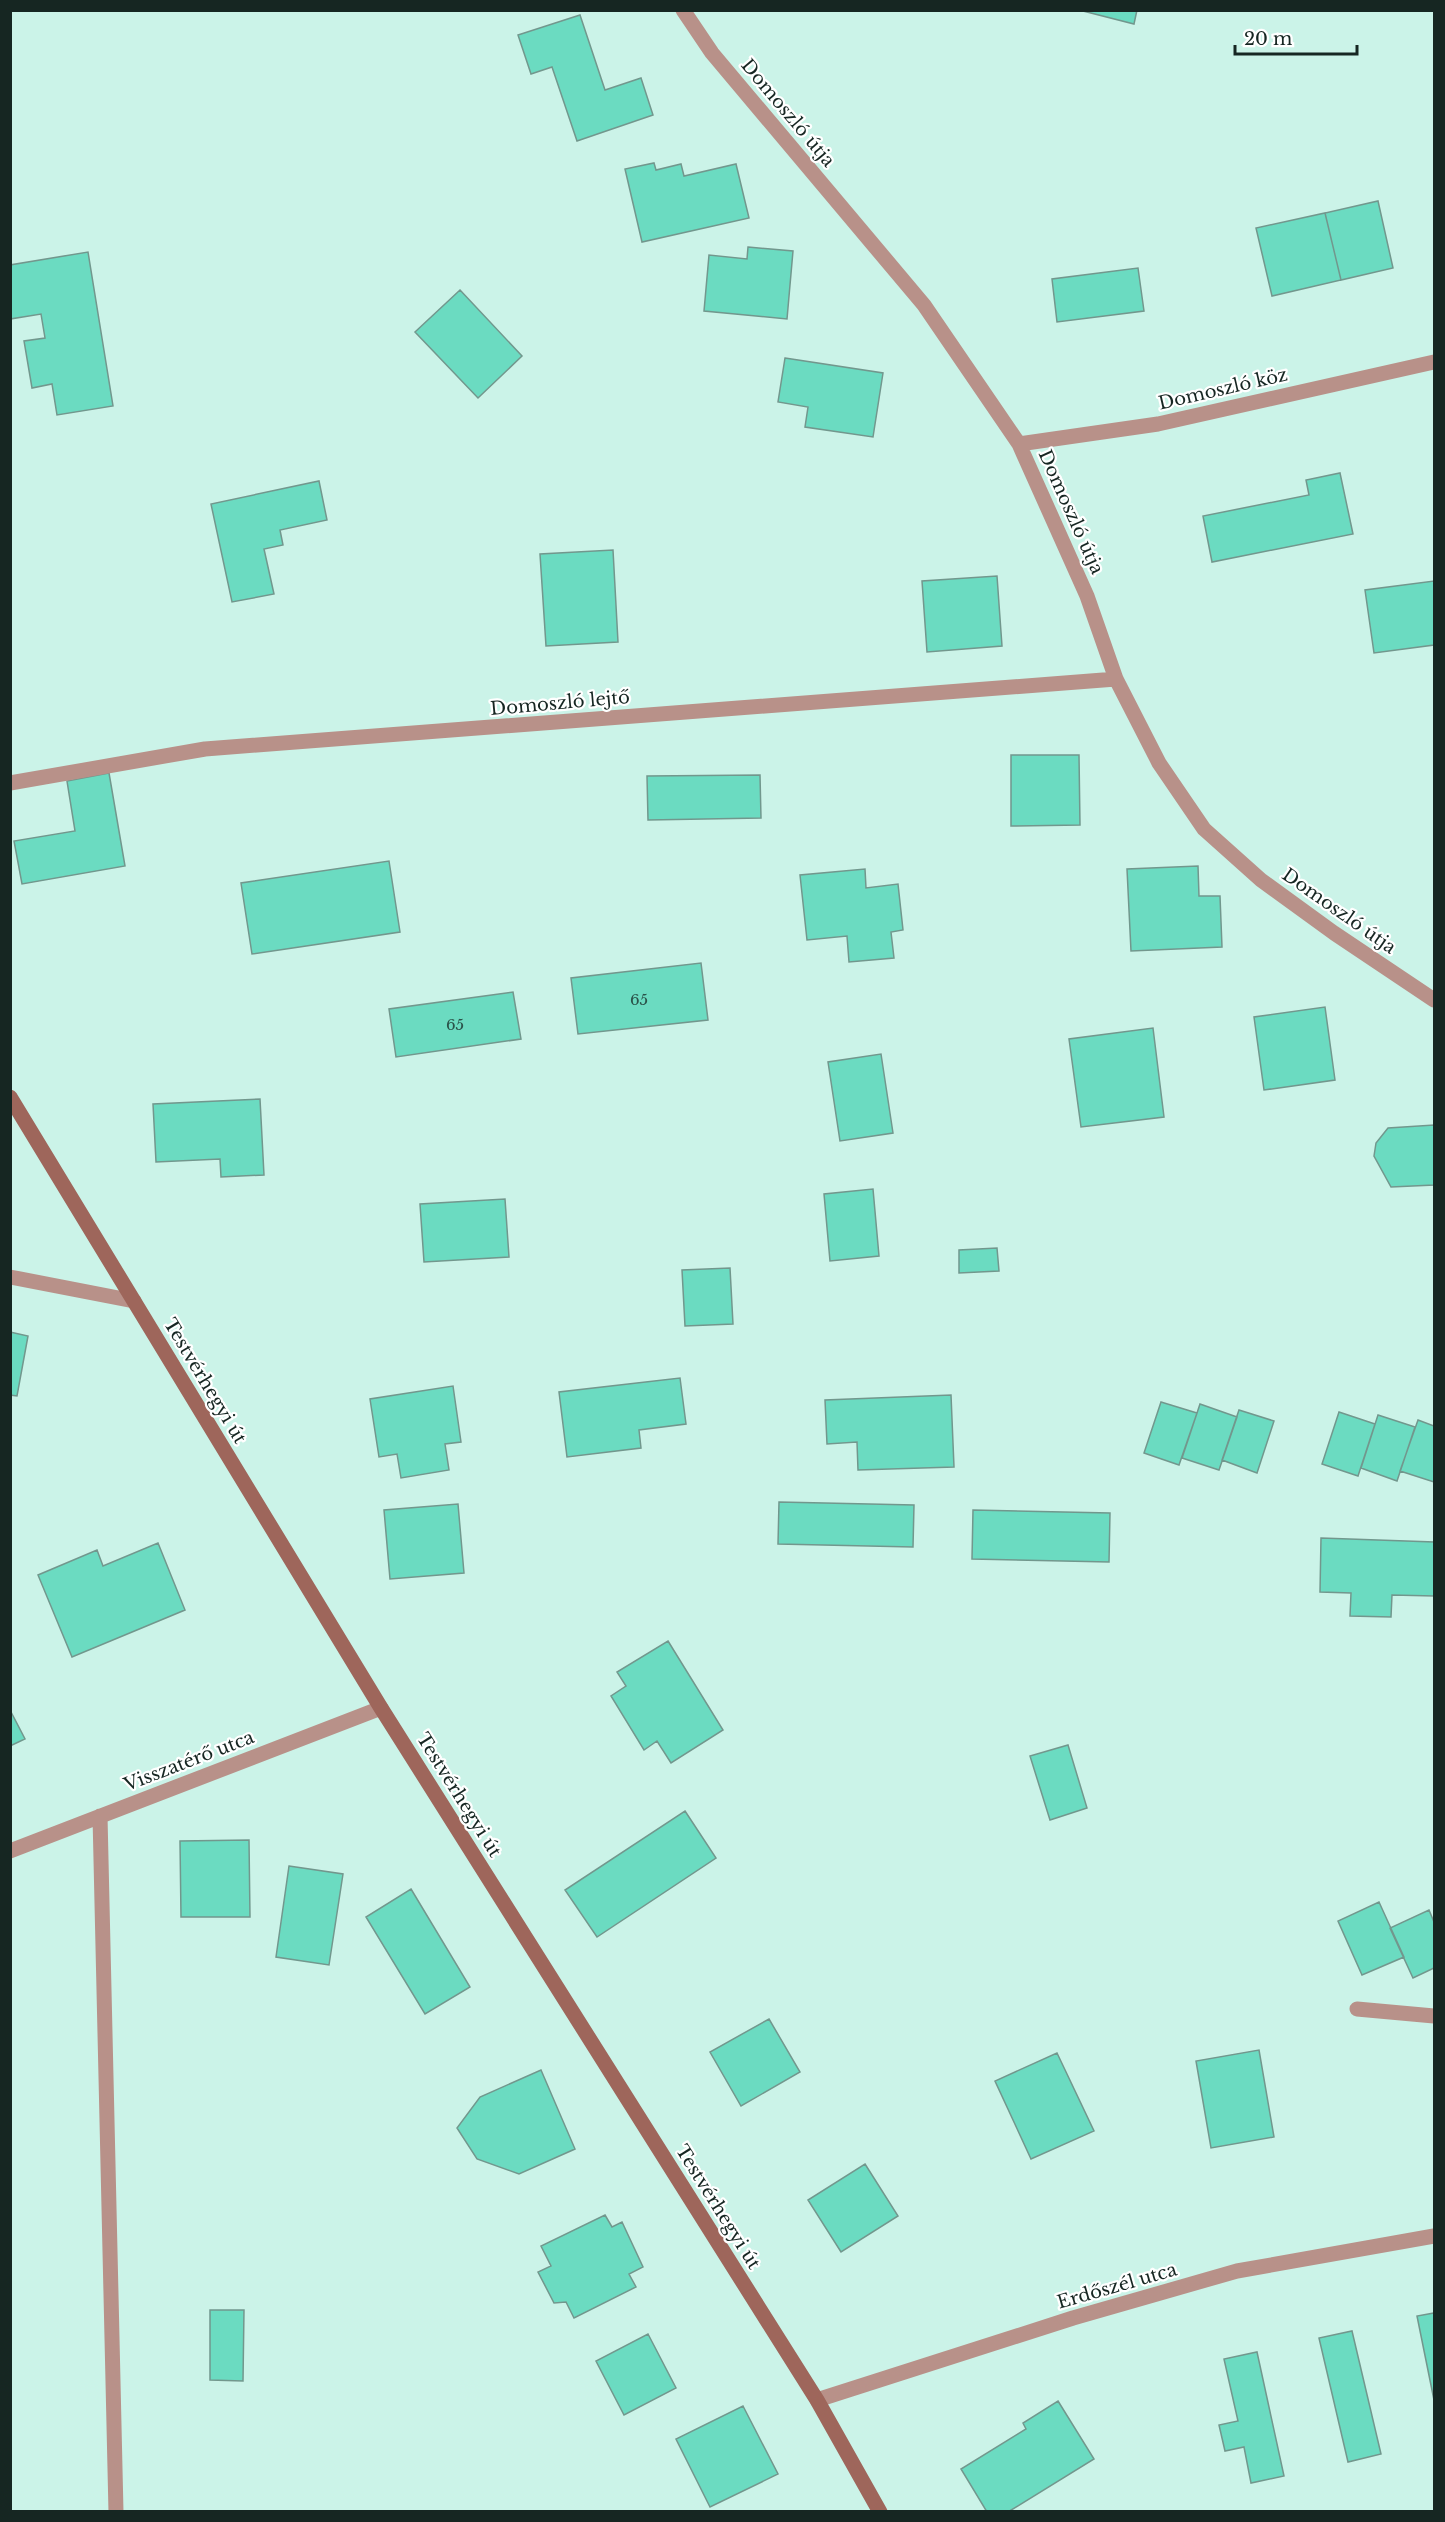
<svg xmlns="http://www.w3.org/2000/svg" width="1445" height="2522" viewBox="0 0 1445 2522" font-family="'Libre Baskerville',serif">
  <style>
    .building { fill: #6bdbc1; stroke: #72978d; stroke-width: 1.5 }
    .lines { fill: none; stroke-linecap: round; stroke-linejoin: round }
    .street { stroke: #b89189; stroke-width: 15 }
    .secondary { stroke: #9e665b; stroke-width: 15 }
    .labels { text-anchor: middle; dominant-baseline: central; stroke-width: 4.5; stroke-linejoin: round; paint-order: stroke }
    .number-label { font-size: 15px; fill: #2b534a }
    .street-label { font-size: 18px; fill: #162622; stroke: #fff }
  </style>
  <rect width="100%" height="100%" fill="#cbf3e8"/>
  <path class="building" d="M1079,10H1137L1134,24Z
    M580,15L605,90L641,78L653,115L577,141L552,67L531,74L518,35Z
    M654,163L656,170L681,164L684,176L736,164L749,218L642,242L625,169Z
    M1378,201L1393,268L1341,280L1325,213Z
    M1325,213L1341,280L1272,296L1256,228Z
    M748,247L793,251L787,319L704,311L709,255L747,259Z
    M88,252L113,406L57,415L52,384L32,388L24,341L45,338L41,314L10,319V265Z
    M1138,268L1144,311L1057,322L1052,279Z
    M460,290L522,356L478,398L415,332Z
    M785,358L883,373L873,437L805,427L808,407L778,402Z
    M1340,473L1353,534L1212,562L1203,516L1309,495L1306,480Z
    M319,481L327,520L280,530L283,545L264,549L274,594L232,602L211,504Z
    M613,550L618,642L546,646L540,554Z
    M997,576L1002,646L927,652L922,581Z
    M1434,581V645L1374,653L1365,590Z
    M1011,755H1079L1080,825L1011,826Z
    M109,773L125,866L22,884L14,841L75,831L67,781Z
    M760,775L761,818L648,820L647,776Z
    M389,861L400,932L252,954L241,883Z
    M1198,866L1199,896H1220L1222,947L1131,951L1127,869Z
    M865,869L866,888L898,884L903,930L891,932L894,958L849,962L847,936L807,940L800,875Z
    M701,963L708,1020L578,1034L571,978Z
    M513,992L521,1039L396,1057L389,1009Z
    M1325,1007L1335,1080L1264,1090L1254,1017Z
    M1153,1028L1164,1117L1081,1127L1069,1039Z
    M881,1054L893,1133L840,1141L828,1062Z
    M260,1099L264,1175L221,1177L220,1159L156,1162L153,1104Z
    M1434,1125V1185L1391,1187L1374,1156L1376,1143L1388,1128Z
    M873,1189L879,1256L830,1261L824,1194Z
    M505,1199L509,1257L424,1262L420,1204Z
    M997,1248L999,1271L959,1273V1250Z
    M730,1268L733,1324L685,1326L682,1270Z
    M10,1332L28,1336L17,1396L10,1395Z
    M680,1378L686,1424L639,1430L641,1448L567,1457L559,1392Z
    M453,1386L461,1442L445,1444L449,1470L401,1478L397,1454L379,1457L370,1399Z
    M951,1395L954,1467L858,1470L857,1442L827,1444L825,1400Z
    M1161,1402L1197,1413L1179,1465L1144,1453Z
    M1200,1404L1237,1417L1219,1470L1182,1458Z
    M1239,1410L1274,1421L1257,1473L1222,1460Z
    M1339,1412L1375,1424L1358,1476L1322,1464Z
    M1378,1415L1415,1427L1397,1481L1361,1468Z
    M1418,1420L1434,1426V1482L1400,1471Z
    M779,1502L914,1505L913,1547L778,1544Z
    M458,1504L464,1573L390,1579L384,1510Z
    M973,1510L1110,1513L1109,1562L972,1559Z
    M1321,1538L1434,1542V1596L1392,1595L1391,1617L1350,1616L1351,1593L1320,1592Z
    M158,1543L185,1610L72,1657L38,1575L97,1550L103,1566Z
    M668,1641L723,1730L671,1763L657,1741L644,1750L611,1696L626,1686L617,1672Z
    M10,1710L25,1739L10,1746Z
    M1068,1745L1087,1808L1050,1820L1030,1756Z
    M685,1811L716,1858L597,1937L565,1890Z
    M249,1840L250,1917H181L180,1841Z
    M289,1866L343,1874L329,1965L276,1957Z
    M411,1889L470,1987L425,2014L366,1917Z
    M1379,1902L1404,1957L1362,1975L1338,1921Z
    M1429,1910L1434,1922V1968L1413,1978L1390,1928Z
    M769,2019L800,2072L741,2106L710,2052Z
    M1259,2050L1274,2137L1211,2148L1196,2061Z
    M1057,2053L1094,2131L1031,2159L995,2081Z
    M541,2070L575,2149L519,2174L477,2159L457,2128L480,2097Z
    M865,2164L898,2216L841,2252L808,2200Z
    M605,2215L612,2227L622,2222L643,2267L629,2274L636,2287L574,2318L566,2302L554,2303L538,2272L551,2266L541,2246Z
    M210,2310H244L243,2381L210,2380Z
    M1434,2313V2400L1417,2316Z
    M1352,2331L1381,2454L1348,2462L1319,2338Z
    M648,2334L676,2388L624,2415L596,2361Z
    M1257,2352L1284,2476L1251,2483L1244,2447L1225,2451L1219,2425L1238,2421L1224,2359Z
    M1058,2401L1094,2459L1008,2512H987L961,2469L1026,2429L1023,2423Z
    M743,2406L778,2474L710,2507L676,2439Z"/>
  <g class="lines">
    <path class="street" d="M683,10L712,53L924,305L1019,444L1087,596L1116,679L1159,763L1204,829L1261,880L1334,933L1434,1000
      M1019,444L1158,424L1434,362
      M10,783L205,749L1116,679
      M10,1277L134,1301
      M100,1816L116,2512
      M10,1851L381,1708
      M1357,2009L1434,2016
      M817,2400L1073,2318L1237,2271L1434,2236"/>
    <path class="secondary" d="M10,1097L381,1708L817,2400L880,2512"/>
  </g>
  <g class="labels">
    <g class="number-label">
      <text x="639" y="999">65</text>
      <text x="455" y="1024">65</text>
    </g>
    <g class="street-label">
      <text transform="translate(788 113) rotate(50)">Domoszló útja</text>
      <text transform="translate(1223 389) rotate(-13)">Domoszló köz</text>
      <text transform="translate(1071 512) rotate(66)">Domoszló útja</text>
      <text transform="translate(560 703) rotate(-5)">Domoszló lejtő</text>
      <text transform="translate(1339 911) rotate(35)">Domoszló útja</text>
      <text transform="translate(205 1381) rotate(59)">Testvérhegyi út</text>
      <text transform="translate(189 1761) rotate(-21)">Visszatérő utca</text>
      <text transform="translate(459 1795) rotate(58)">Testvérhegyi út</text>
      <text transform="translate(718 2207) rotate(58)">Testvérhegyi út</text>
      <text transform="translate(1117 2286) rotate(-16)">Erdőszél utca</text>
    </g>
  </g>
  <rect width="1445" height="2522" fill="none" stroke="#162622" stroke-width="24"/>
  <path d="M1235 45v9h122v-9" fill="none" stroke="#162622" stroke-width="3"/>
  <text x="1244" y="45" font-size="18" fill="#162622" stroke="#ffffff" stroke-width="4.5" paint-order="stroke">20 m</text>
</svg>
